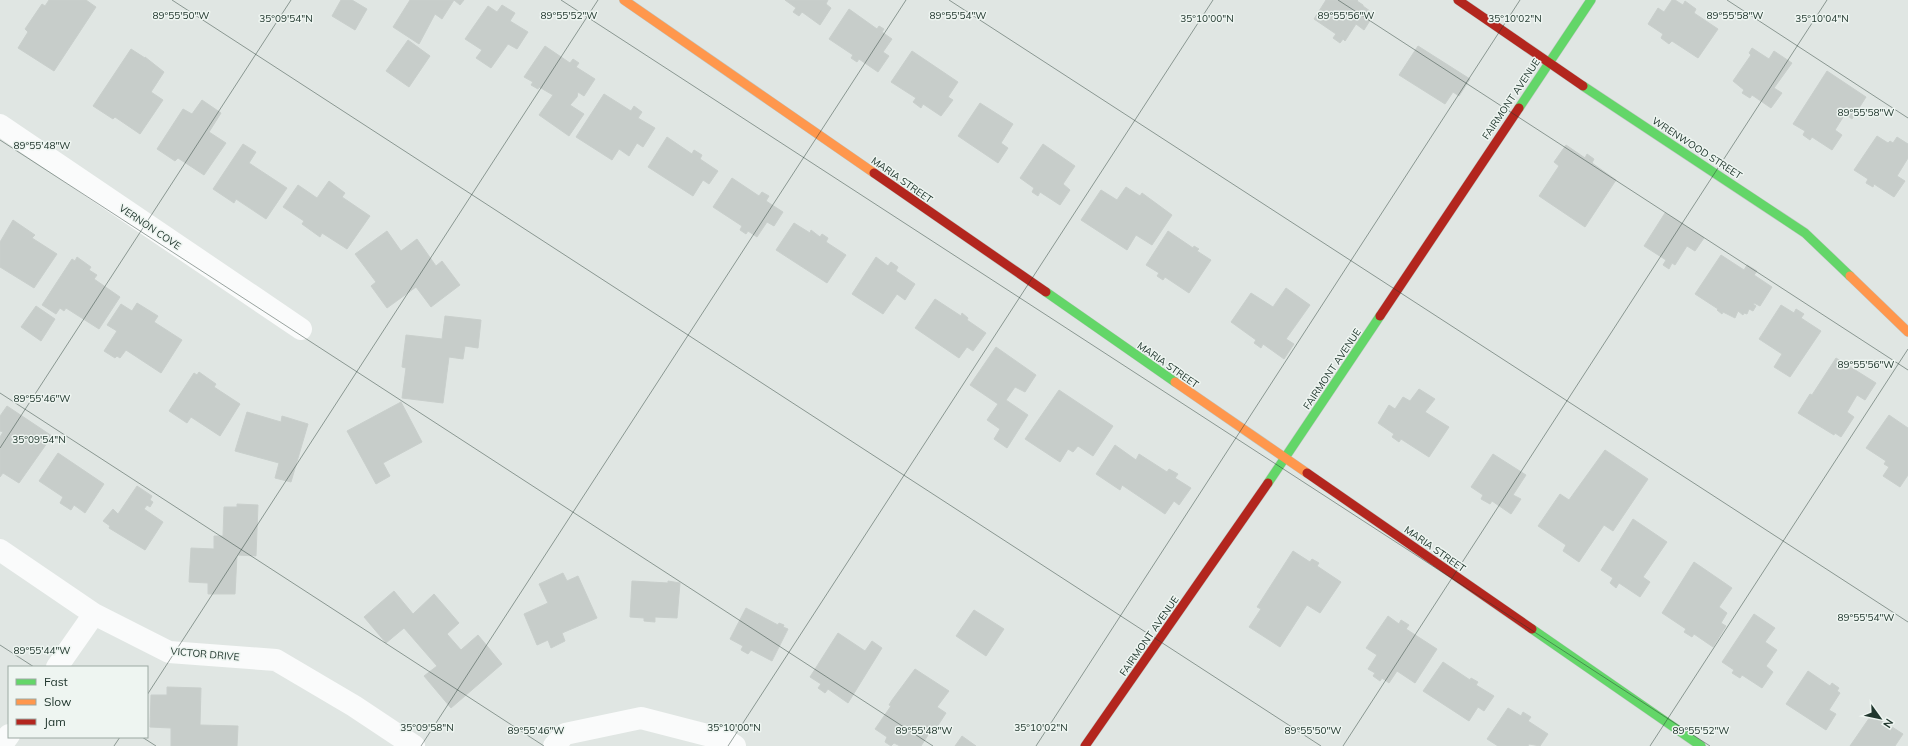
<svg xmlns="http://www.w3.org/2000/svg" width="1908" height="746" viewBox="0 0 1908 746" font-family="Mulish,sans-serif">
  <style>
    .building { fill: #c7cdca; stroke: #c9cfcc }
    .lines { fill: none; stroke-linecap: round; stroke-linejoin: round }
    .fast-casing { stroke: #bdc5c1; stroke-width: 10 }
    .slow-casing { stroke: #bdc5c1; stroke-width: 10 }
    .jam-casing { stroke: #bdc5c1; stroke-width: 10 }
    .street { stroke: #fafbfb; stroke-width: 22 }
    .fast { stroke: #63d668; stroke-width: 9 }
    .slow { stroke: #ff974d; stroke-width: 9 }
    .jam { stroke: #b3261e; stroke-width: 9 }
    .ticks { fill: none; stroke: #21372e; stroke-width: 1; stroke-opacity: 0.45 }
    .labels { text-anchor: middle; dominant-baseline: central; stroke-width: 3; stroke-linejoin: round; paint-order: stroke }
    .street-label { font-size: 10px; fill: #21372e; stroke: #eef5f1 }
    .ticks-label { font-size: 10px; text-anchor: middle; fill: #21372e; stroke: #eef5f1; stroke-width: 3; stroke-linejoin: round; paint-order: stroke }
  </style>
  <rect width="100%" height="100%" fill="#e0e6e3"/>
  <path class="building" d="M49,0H86L96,7L54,71L18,48L28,32L25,29L42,4L45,6Z
    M341,0H352L367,9L355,30L332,16Z
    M410,0H464L460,5L454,0L442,19L435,14L419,44L393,27Z
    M785,0H828L826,4L831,8L820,25L802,12L799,16L793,12L796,8Z
    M1326,0H1358L1357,1L1363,5V6L1374,14L1364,30L1356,24L1345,41L1343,39L1340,43L1333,38L1336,34L1314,19Z
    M1672,0H1675L1683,5L1685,1L1696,9L1694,13L1718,29L1698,58L1672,41L1669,44L1661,38L1663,34L1648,24L1658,8L1664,12Z
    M502,5L515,13L510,21L528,32L517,49L508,44L491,68L476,58L482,50L465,39L488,6L497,12Z
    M849,9L877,29L879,26L884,29L882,32L892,39L883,52L889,56L878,72L859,59L857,62L851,58L853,55L829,39Z
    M408,40L430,56L409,87L386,71Z
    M545,46L570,63L573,59L579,63L576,67L595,79L584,96L578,92L577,97L570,105L584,114L569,136L539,115L553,95L539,87L538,89L531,85L533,82L524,77Z
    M1418,46L1470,79L1459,96L1453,92L1445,104L1399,75Z
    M1752,48L1769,59L1774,51L1792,63L1774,88L1782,93L1771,108L1752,95L1750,98L1742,93L1744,90L1733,81L1751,55L1749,53Z
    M131,49L145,58V57L164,72L151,92L163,100L140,134L115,117L113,119L93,106Z
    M912,51L958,82L948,97L953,100L941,116L923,104L921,108L913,102L916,98L891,82Z
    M1827,71L1866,97L1852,119L1845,114L1835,130L1842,135L1832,150L1812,137L1810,140L1803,135L1805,131L1793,124Z
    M604,94L631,111L634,106L642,112L638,118L655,128L643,147L637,143L629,156L619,149L612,160L576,137Z
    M202,100L221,113L209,132L226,143L204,175L178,158L175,161L157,149L183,109L192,114Z
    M980,103L1013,124L1001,143L1008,148L998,163L958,136Z
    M1877,136L1888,143L1890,141L1893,143L1897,137L1908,144V158L1897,176L1905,181L1894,197L1874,184L1873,187L1866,183L1868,179L1854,170Z
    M667,137L692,154L694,150L702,155L700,159L718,171L709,184L703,180L693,196L648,167Z
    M243,144L256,152L249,163L287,188L266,219L236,199L234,203L213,189Z
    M1043,144L1075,166L1063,184L1070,190L1060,205L1040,192L1038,196L1032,192L1034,188L1020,178Z
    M1566,145L1585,158L1587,154L1594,159L1592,163L1616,180L1585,227L1539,196L1559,166L1554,162Z
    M732,178L759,196L762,192L769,196L766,201L783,212L774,226L767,222L757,237L748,231L746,234L740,230L742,226L713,207Z
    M329,181L345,193L342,197L370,216L347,249L322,233L320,237L302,224L304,221L283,207L298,185L317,198Z
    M1126,187L1140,196L1142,193L1172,215L1152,245L1136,235L1127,250L1081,220L1101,190L1117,200Z
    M1665,213L1704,238L1695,251L1687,246L1675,265L1672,263L1669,269L1663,265L1666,260L1644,246Z
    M13,220L35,235L32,238L57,254L34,288L0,267V242Z
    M794,223L810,233L811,230L820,237L822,234L828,238L826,242L846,255L827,283L776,250Z
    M387,231L401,251L417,239L436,266L442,261L460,285L431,307L416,287L387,308L371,286L376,282L355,254Z
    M1168,231L1193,248L1194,246L1199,249L1197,251L1211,260L1189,293L1165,277L1163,280L1157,276L1159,273L1146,265Z
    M1721,255L1744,270L1747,265L1757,271L1754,275L1772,287L1760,306L1754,303L1753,304L1756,306L1753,311L1749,309L1747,314L1744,313L1743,315L1738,311L1735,318L1723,312L1722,314L1717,310L1718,309L1695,294Z
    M77,257L91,267L89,270L97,275L94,279L120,297L99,329L66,308L64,311L60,308L56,314L42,305L72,259L75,261Z
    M876,257L888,266L891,262L898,267L896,271L915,284L905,300L897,294L883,314L852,294Z
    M1286,288L1310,305L1286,339L1294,344L1284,359L1263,344L1261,348L1254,343L1256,340L1231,322L1251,293L1273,307Z
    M935,299L961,316L962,313L968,318L967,320L986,333L973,351L967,347L959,358L915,328Z
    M137,303L158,316L154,322L182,340L161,373L126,350L120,358L117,356L115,358L104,351L117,331L107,325L121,304L132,311Z
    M1781,305L1794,313L1796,309L1804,314L1801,318L1821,331L1790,377L1774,367L1782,354L1759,339Z
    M36,306L55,319L41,341L21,327Z
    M445,316L481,320L478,348L465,346L463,359L449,357L443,403L402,398L406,368L402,367L406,335L442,339Z
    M996,347L1036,375L1025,392L1015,387L1006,400L1028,415L1007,448L994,439L1000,429L987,420L998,404L970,385Z
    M1836,358L1876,383L1865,400L1857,395L1847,412L1854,417L1841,437L1835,433L1834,435L1798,413L1810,394L1812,395Z
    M199,372L216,384L214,387L240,404L220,436L191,417L187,423L169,411L194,373L197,375Z
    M1419,389L1435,399L1425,412L1449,427L1429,457L1401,439L1399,442L1392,437L1394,434L1378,423L1389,405L1395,409L1403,397L1410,401Z
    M1059,390L1113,426L1093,456L1078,446L1073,452L1068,449L1060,462L1025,439Z
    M401,402L422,442L383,463L390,476L376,484L347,431Z
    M7,406L52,436L19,483L3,473L0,477V437L3,432L0,431V416Z
    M247,412L281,422L282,416L308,424L291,482L275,478L279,463L235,451Z
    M1889,415L1908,428V475L1900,487L1883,476L1889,467L1884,464L1886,461L1866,448Z
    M1115,445L1136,460L1139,454L1167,472L1169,469L1178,474L1175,478L1191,488L1179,505L1174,501L1165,514L1122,485L1120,490L1096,474Z
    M1605,450L1648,479L1613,531L1604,525L1579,562L1563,551L1566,545L1538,526L1560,494L1569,500Z
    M58,453L104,484L85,513L74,505L71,510L60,503L63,497L39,481Z
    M1493,454L1526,475L1513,495L1521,499L1511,514L1492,501L1490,504L1481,499L1483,495L1471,487Z
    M137,486L152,496L150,500L153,502L150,507L147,505L144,509L163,522L145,550L109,528L110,526L103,521L113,509L118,514Z
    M237,504L258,505L256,556L237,555L235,594H208V583L189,582L191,548L214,549V536H223L224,507H237Z
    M1633,519L1667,542L1643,577L1650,582L1640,597L1619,583L1616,588L1610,583L1613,578L1601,570Z
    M1293,551L1310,562L1312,559L1319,563L1317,566L1341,582L1320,613L1307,605L1280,647L1249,627L1261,609L1257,607Z
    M1694,562L1732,588L1719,607L1727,613L1721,623L1726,626L1713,647L1694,634L1692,637L1684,632L1686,629L1662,613Z
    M563,573L567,581L578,576L597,618L562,633L565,641L551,648L548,640L537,645L524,614L548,603L539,584Z
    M632,581L668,583V581L680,583L677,618L655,617V622L644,621V618L630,617Z
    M394,591L413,614L434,594L459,623L447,634L461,650L478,635L502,664L451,708L424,676L437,666L404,628L386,643L364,617Z
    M746,608L778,625L779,623L784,625L783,627L788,629L772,661L751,650L748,654L741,650L743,646L730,639Z
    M974,610L1004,629L986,656L956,636Z
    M1754,614L1775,628L1765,642L1777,650L1766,666L1773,672L1762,688L1742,675L1740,678L1732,673L1734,670L1722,662Z
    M1388,616L1399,624L1401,620L1409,625L1406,629L1437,649L1415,683L1397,671L1389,683L1382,678L1380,681L1373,676L1375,673L1368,669L1377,655L1366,648Z
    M838,633L865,651L872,641L882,648L848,703L828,689L825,693L818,688L821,684L810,677Z
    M1443,662L1470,680L1471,678L1478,682L1476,685L1494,696L1484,711L1478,707L1469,721L1423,691Z
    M915,669L949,691L937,707L946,713L935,730L932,729L921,746H900L894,743L891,746L885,742L887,737L875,729L891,706L889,705L892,700Z
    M1808,671L1830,686L1832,683L1839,688L1837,691L1840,693L1829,710L1836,714L1826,730L1786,704Z
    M167,687L201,688L200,725L238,726L237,746H171V728L150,727L151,695H167Z
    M1508,708L1521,716L1523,712L1531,717L1528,721L1548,734L1540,746L1529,744L1528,746H1498L1487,739Z
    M1872,714L1903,734L1895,746H1850Z
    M962,736L976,746H955Z"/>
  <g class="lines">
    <defs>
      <path id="fast" d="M1583,86L1805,233L1850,276
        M1519,108L1591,0
        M1046,292L1175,382
        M1268,483L1380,316
        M1532,629L1701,746"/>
      <path id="slow" d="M624,0L874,173
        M1850,276L1908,332
        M1175,382L1307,473"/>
      <path id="jam" d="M1458,0L1583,86
        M874,173L1046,292
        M1380,316L1519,108
        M1307,473L1532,629
        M1085,746L1268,483"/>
    </defs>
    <use href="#fast" class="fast-casing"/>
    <use href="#slow" class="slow-casing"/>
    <use href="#jam" class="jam-casing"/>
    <path class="street" d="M0,125L301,329
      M0,550L94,614L169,652L276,660L354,706L414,746
      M57,667L94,614
      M1,746L9,735
      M554,746L565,734L641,718L726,740L735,746"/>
    <use href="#fast" class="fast"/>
    <use href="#slow" class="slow"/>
    <use href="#jam" class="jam"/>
  </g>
  <path class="ticks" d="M172,0L1321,746M561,0L1710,746M949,0L1908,622M1338,0L1908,370M1727,0L1908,118M0,140L933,746M0,393L544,746M0,448L291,0M0,645L34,667M147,695L598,0M142,737L156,746M114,746L120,737M421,746L906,0M728,746L1213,0M1036,746L1520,0M1343,746L1827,0M1650,746L1908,349"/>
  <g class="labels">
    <g class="street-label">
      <text transform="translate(1511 99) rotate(-56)">FAIRMONT AVENUE</text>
      <text transform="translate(1697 148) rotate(33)">WRENWOOD STREET</text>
      <text transform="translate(902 180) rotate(35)">MARIA STREET</text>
      <text transform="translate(150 227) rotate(34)">VERNON COVE</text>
      <text transform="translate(1168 365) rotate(35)">MARIA STREET</text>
      <text transform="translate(1332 369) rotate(-56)">FAIRMONT AVENUE</text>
      <text transform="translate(1435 549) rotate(35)">MARIA STREET</text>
      <text transform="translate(1149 636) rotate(-55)">FAIRMONT AVENUE</text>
      <text transform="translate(205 654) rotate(5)">VICTOR DRIVE</text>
    </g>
  </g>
  <g class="ticks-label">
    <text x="181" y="19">89°55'50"W</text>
    <text x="569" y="19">89°55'52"W</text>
    <text x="958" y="19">89°55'54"W</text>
    <text x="1735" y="19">89°55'58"W</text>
    <text x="1346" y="19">89°55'56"W</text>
    <text x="286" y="22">35°09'54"N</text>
    <text x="1207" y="22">35°10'00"N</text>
    <text x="1515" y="22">35°10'02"N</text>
    <text x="1822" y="22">35°10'04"N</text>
    <text x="1866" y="116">89°55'58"W</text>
    <text x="42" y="149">89°55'48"W</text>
    <text x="1866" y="368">89°55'56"W</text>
    <text x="42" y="402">89°55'46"W</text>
    <text x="39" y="443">35°09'54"N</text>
    <text x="1866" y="621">89°55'54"W</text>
    <text x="42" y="654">89°55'44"W</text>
    <text x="427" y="731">35°09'58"N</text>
    <text x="734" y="731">35°10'00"N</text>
    <text x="1041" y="731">35°10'02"N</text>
    <text x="536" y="734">89°55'46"W</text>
    <text x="924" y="734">89°55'48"W</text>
    <text x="1313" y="734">89°55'50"W</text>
    <text x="1701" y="734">89°55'52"W</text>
  </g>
  <rect x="8" y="666" width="140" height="72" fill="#eef5f1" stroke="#9ca9a3"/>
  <rect x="16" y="679" width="20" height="6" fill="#63d668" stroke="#9ca9a3"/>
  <text x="44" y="686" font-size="12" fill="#21372e">Fast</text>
  <rect x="16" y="699" width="20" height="6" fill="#ff974d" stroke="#9ca9a3"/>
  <text x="44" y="706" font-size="12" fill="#21372e">Slow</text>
  <rect x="16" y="719" width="20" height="6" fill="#b3261e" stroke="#9ca9a3"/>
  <text x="44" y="726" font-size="12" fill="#21372e">Jam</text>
  <g transform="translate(1880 718) rotate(123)" stroke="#eef5f1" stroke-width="3" paint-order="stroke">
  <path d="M0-3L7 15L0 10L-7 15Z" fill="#21372e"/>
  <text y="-6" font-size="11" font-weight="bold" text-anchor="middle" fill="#21372e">N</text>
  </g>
</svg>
